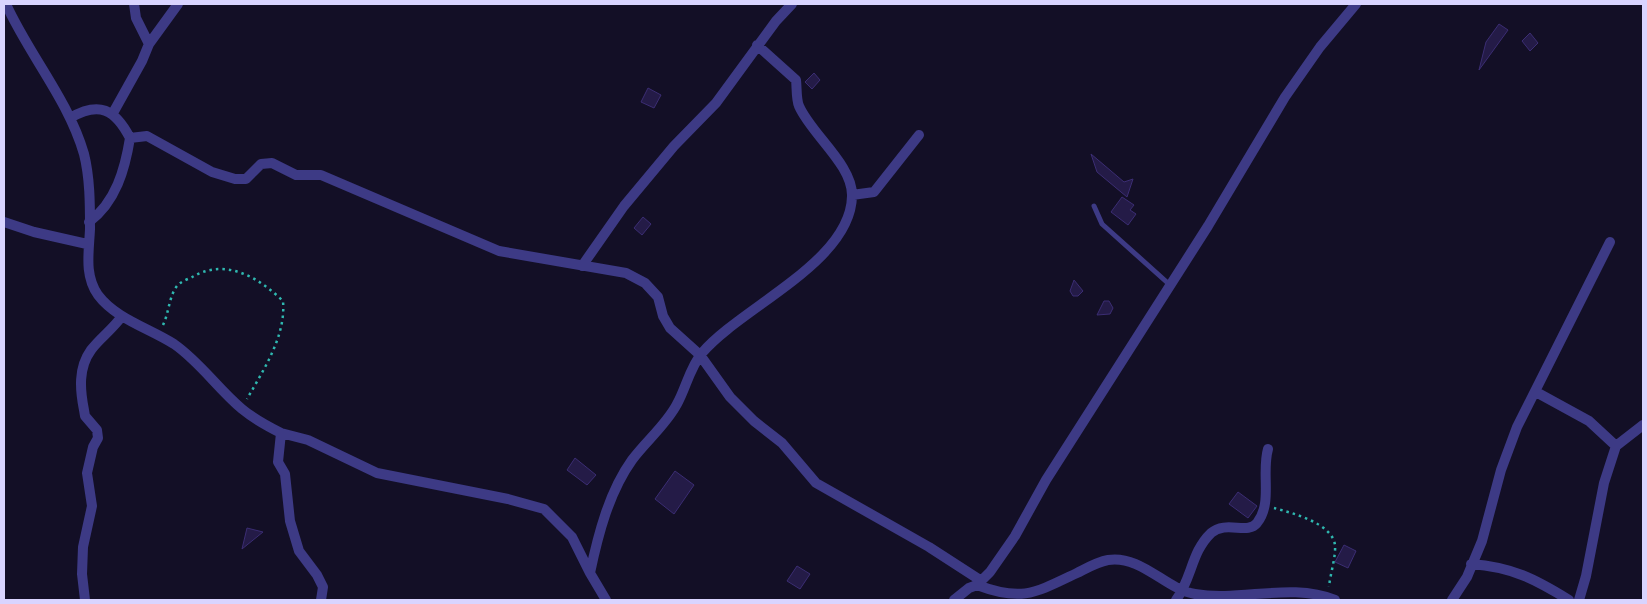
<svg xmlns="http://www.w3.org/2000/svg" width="1647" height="604" viewBox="0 0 1647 604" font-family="'Sofia Sans Condensed',sans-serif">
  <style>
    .building { fill: #241b47; stroke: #3b2d73 }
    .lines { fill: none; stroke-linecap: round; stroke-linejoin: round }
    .path { stroke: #2fb8b0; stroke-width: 2.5; stroke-dasharray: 2.5 4; stroke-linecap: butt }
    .service { stroke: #3d3a85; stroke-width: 5 }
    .minor { stroke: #3d3a85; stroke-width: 10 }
  </style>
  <rect width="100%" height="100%" fill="#130f26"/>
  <path class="building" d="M1499,24L1508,30L1479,70L1486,42Z
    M1530,33L1538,43L1530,51L1522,41Z
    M814,73L820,80L812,89L805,82Z
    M648,88L661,95L654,108L641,102Z
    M1091,154L1124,182L1133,179L1127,197L1097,172Z
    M1122,197L1134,205L1130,210L1136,214L1128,225L1111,212Z
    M643,217L651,224L642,235L634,228Z
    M1074,280L1083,291L1078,296H1073L1070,291Z
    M1104,301H1109L1113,308L1110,314L1097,315Z
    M575,458L596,475L587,485L567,470Z
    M675,471L694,485L674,514L655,499Z
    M1238,492L1257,506L1248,518L1229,504Z
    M247,528L263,532L242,549Z
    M1344,545L1356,551L1348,568L1335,562Z
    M797,566L810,574L800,589L787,581Z"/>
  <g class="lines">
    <path class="path" d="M163,325C169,313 169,296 177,286C181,281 189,279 194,276C227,258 259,278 283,301C286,336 264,369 247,399
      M1274,508C1292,513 1332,523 1335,545C1336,557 1330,575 1329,587"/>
    <path class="service" d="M1094,206L1102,224L1170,285"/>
    <path class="minor" d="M6,4C29,55 68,99 84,154C90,178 90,204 90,229C89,252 84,275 98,295C116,319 149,328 174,344C200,362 218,389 242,409C254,419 267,426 281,433L278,462L285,474L290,521L299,551L317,575L323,587L321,600
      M149,44L178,4
      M113,113L142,61L149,44L136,18L134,4
      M70,118C99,101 115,109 130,138C125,169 116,202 89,222
      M130,138L147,136L212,172L235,179H246L261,164L272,163L296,175H321L499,251L626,273L645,283L658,297L663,316L670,328L700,355L730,397L754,421L782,443L816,483L929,547L980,580
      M852,195L874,192L919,135
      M4,222L34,232L87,244
      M582,266L624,206L674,146L716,103L776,21L792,4
      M1536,392L1589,421L1616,446
      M281,433L308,440L377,473L508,499L544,509L572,537L590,573
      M1471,564C1512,567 1535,579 1569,600
      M977,585C1022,602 1035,593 1077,573C1087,568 1097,562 1108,560C1142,555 1165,589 1195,594C1241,602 1291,582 1335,600
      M85,600L82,574L83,547L92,506L87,473L93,447L98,438L97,430L85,416L84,410C80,390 78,368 91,350C100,338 113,329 122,316
      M606,600L590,573C598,535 609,492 632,460C646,441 666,425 677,404C686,388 690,367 702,353C741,307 851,262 852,196C853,165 811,134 799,106C796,99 797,88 796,80L757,45
      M954,600L969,588L977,585L990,572L1015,536L1046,480L1208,226L1285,97L1320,47L1356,4
      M1176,600C1192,579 1191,552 1211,533C1226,520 1248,535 1257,523C1273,503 1261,473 1268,449
      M1452,600L1467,577L1482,541L1501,470L1517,427L1610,242
      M1579,600L1586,576L1604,483L1616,446L1643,425"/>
  </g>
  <rect width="1647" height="604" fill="none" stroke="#d9d4ff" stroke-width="10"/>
</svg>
